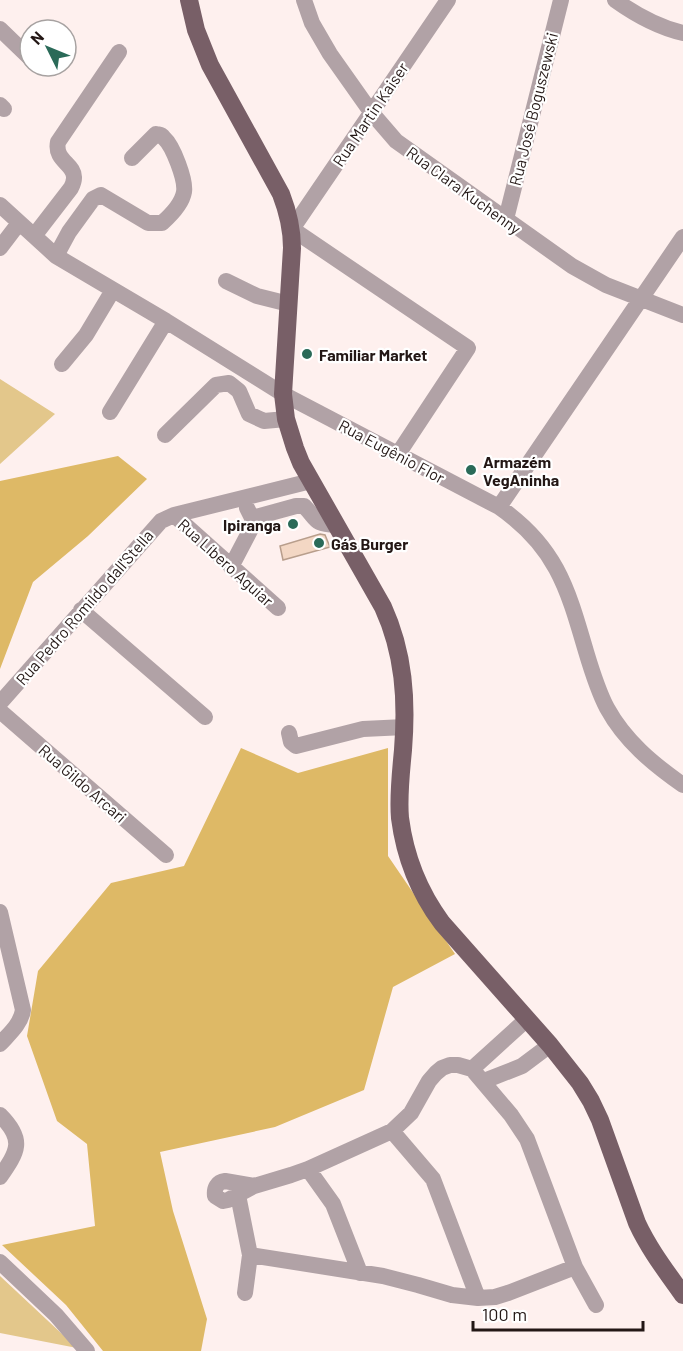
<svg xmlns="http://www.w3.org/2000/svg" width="683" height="1351" viewBox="0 0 683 1351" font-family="Barlow,sans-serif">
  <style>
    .green { fill: #e3c78b }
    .forest { fill: #deb966 }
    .building { fill: #f3d7c4; stroke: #b89e8c; stroke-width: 1.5 }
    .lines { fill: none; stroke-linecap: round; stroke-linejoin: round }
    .minor { stroke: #b1a2a6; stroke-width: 16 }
    .major { stroke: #785f67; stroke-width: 18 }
    .poi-dot { fill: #2a6a58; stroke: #fff; stroke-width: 2 }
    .labels { text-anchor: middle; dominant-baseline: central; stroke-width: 4.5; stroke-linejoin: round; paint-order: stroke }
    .street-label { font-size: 16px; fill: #231715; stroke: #fff }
    .poi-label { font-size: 16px; font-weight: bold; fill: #231715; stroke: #fff; text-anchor: start }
  </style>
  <rect width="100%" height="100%" fill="#fef0ee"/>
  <path class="green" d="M0,379L55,414L0,464Z
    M0,1276L77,1348L0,1333Z"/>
  <path class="forest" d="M118,456L147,479L88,536L33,582L0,669V481Z
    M241,748L298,773L388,748V856L455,954L393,987L364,1090L275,1127L160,1152L173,1211L207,1319L201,1351H103L66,1305L2,1245L95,1226L87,1144L57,1121L27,1036L38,971L111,883L184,866Z"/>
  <path class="building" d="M320,534L325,535L330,547L283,560L280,546Z"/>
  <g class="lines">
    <path class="minor" d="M304,0L312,23L330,54L371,112L396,141L572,266L606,285L683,315
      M615,0C636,15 657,27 683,33
      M0,29L30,58
      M0,105L4,109
      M0,205L56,256L166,321L283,394L499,507C555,546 567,586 585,648C591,668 597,689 607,708C625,741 653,764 683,785
      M506,219L561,0
      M34,236L71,188C72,186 74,180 74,178C75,164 54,161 58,142L119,52
      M0,248L19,223
      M56,256L69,232L93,199L101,195L148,223H162C171,215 182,204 184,192C186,180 173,146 164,138C161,134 161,135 156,134L132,158
      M226,281L257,296L289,304
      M62,364L86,335L113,290
      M110,412L166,321
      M165,435L216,385L229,383L239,391L249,414L264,421L286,419
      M398,454L468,348L292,229L448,0
      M499,507L683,237
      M174,515L278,608
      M252,518L296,506H304C318,520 313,524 336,525
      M231,567L253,525L252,518L247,508
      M81,610L205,717
      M0,703L161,521L174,515L311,481
      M0,711L166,855
      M289,733L291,742L296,746L363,729L405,727
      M0,912L23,1010C21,1024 9,1034 0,1044
      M472,1069L527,1019
      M484,1081L522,1066L550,1045
      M0,1115C25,1140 18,1151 0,1177
      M392,1131L433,1179L478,1298
      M308,1169L333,1204L360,1273
      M254,1186L225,1181C217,1182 214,1188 215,1196L223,1201L228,1200L254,1186L291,1175L308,1169L392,1131L411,1113L429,1081L436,1073L442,1068L450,1065H458L472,1069L511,1115L527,1139L575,1267L596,1305
      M238,1195L250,1255L245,1293
      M250,1255L383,1276L418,1285L452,1295L478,1298L495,1297L508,1293L575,1267
      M0,1262L56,1315L87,1351"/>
    <path class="major" d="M189,0L196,30L210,65L281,194C288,212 292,228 292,248L283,394L286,419L295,448L301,463L383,607C404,653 407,700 403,750C401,772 398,796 400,818C405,857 419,892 442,923L550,1045L580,1083L591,1101L600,1120L637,1223C649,1249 666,1271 683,1295"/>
  </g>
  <g class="poi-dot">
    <circle cx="307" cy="354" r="6"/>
    <circle cx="471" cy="470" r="6"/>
    <circle cx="293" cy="524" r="6"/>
    <circle cx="319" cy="543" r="6"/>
  </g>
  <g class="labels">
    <g class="street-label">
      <text transform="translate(533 109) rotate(-76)">Rua José Boguszewski</text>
      <text transform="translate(370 114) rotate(-56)">Rua Martin Kaiser</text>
      <text transform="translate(464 190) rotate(36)">Rua Clara Kuchenny</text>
      <text transform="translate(392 451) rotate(28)">Rua Eugênio Flor</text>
      <text transform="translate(226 562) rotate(42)">Rua Líbero Aguiar</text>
      <text transform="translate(84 607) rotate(-49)">Rua Pedro Romildo dall'Stella</text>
      <text transform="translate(83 783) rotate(41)">Rua Gildo Arcari</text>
    </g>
    <g class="poi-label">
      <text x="319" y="354">Familiar Market</text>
      <text x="483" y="461">Armazém<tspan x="483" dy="18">VegAninha</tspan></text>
      <text x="281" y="524" text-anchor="end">Ipiranga</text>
      <text x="331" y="543">Gás Burger</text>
    </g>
  </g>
  <g transform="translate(48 48) rotate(313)"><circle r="28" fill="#ffffff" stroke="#a7a2a1" stroke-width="1.5"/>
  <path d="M0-4.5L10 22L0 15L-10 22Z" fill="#2a6a58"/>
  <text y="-9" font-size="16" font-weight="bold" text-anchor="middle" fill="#231715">N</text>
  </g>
  <path d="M473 1321v9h170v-9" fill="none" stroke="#231715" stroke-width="3"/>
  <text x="482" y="1321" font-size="18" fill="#231715" stroke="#ffffff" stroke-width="4.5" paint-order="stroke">100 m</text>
</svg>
